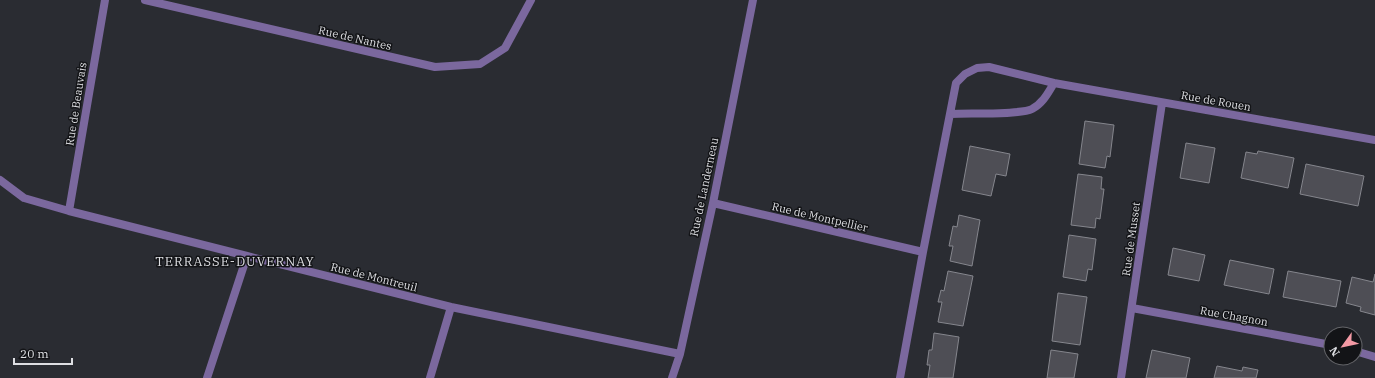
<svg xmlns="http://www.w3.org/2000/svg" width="1375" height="378" viewBox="0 0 1375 378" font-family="'IBM Plex Serif',serif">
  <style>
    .building { fill: #4e4e55; stroke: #85868d }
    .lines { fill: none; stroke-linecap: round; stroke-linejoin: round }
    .street { stroke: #7b689e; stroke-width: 8 }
    .labels { text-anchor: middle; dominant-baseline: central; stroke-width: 3; stroke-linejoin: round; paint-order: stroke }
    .street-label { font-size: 11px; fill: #dedfe3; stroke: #131417 }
    .quarter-label { font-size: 13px; letter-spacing: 1px; fill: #dedfe3; stroke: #131417 }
  </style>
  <rect width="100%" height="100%" fill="#2a2c32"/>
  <path class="building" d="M1085,121L1114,125L1110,157L1107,156L1105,168L1079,164Z
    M1186,143L1215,148L1209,183L1180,178Z
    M970,146L1010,154L1006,176L996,174L991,196L962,190Z
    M1258,151L1294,158L1288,188L1241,178L1246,152L1257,154Z
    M1306,164L1364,176L1358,206L1300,194Z
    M1078,174L1102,177L1101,189H1104L1100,219L1096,218L1095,228L1071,225Z
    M959,215L980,220L972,266L950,261L953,246H949L953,226L957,227Z
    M1069,235L1096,239L1092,270L1088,269L1086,281L1063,277Z
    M1173,248L1205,255L1199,281L1168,275Z
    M1230,260L1274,269L1269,294L1224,285Z
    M948,271L973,276L963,326L938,322L942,302H938L941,290L944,291Z
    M1288,271L1341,281L1336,307L1283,297Z
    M1375,274V315L1360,311L1361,307L1346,303L1352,277L1373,282Z
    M1058,293L1087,297L1080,345L1052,341Z
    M934,333L959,337L953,378H928L930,365H927L929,350H932Z
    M1051,350L1078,354L1074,378H1047Z
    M1152,350L1190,358L1186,378H1146Z
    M1217,366L1242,371L1243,367L1258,370L1256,378H1214Z"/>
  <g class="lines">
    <path class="street" d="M145,0L435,67L480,64L505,48L531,0
      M951,114C968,113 1020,115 1032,109C1043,103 1048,93 1054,83
      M0,180L24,198L69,211L247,256L451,307L680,354
      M713,203L923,252
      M69,211L105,0
      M1132,308L1331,345
      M1355,351L1375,357
      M207,378L247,256
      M430,378L451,307
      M672,378L680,354L713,203L753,0
      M900,378L923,252L956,83L965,74L977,68L989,67L1054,83L1375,140
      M1121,378L1162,103"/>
  </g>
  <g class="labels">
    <g class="street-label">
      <text transform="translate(355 38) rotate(13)">Rue de Nantes</text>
      <text transform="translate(1216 101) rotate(10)">Rue de Rouen</text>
      <text transform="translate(76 104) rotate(-81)">Rue de Beauvais</text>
      <text transform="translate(704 187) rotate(-78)">Rue de Landerneau</text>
      <text transform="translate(820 217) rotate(13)">Rue de Montpellier</text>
      <text transform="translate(1131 239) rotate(-82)">Rue de Musset</text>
      <text transform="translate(374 277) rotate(14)">Rue de Montreuil</text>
      <text transform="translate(1234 316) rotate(10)">Rue Chagnon</text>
    </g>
    <g class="quarter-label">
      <text x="235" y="261">TERRASSE-DUVERNAY</text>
    </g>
  </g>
  <g transform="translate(1343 346) rotate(237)"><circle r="19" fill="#131417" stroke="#646569"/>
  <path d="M0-3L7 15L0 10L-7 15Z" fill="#f49aa5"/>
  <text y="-6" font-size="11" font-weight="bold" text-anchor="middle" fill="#dedfe3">N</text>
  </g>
  <path d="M14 358v6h58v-6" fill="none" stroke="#dedfe3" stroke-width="2"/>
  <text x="20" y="358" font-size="12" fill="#dedfe3" stroke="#131417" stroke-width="3" paint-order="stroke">20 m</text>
</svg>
